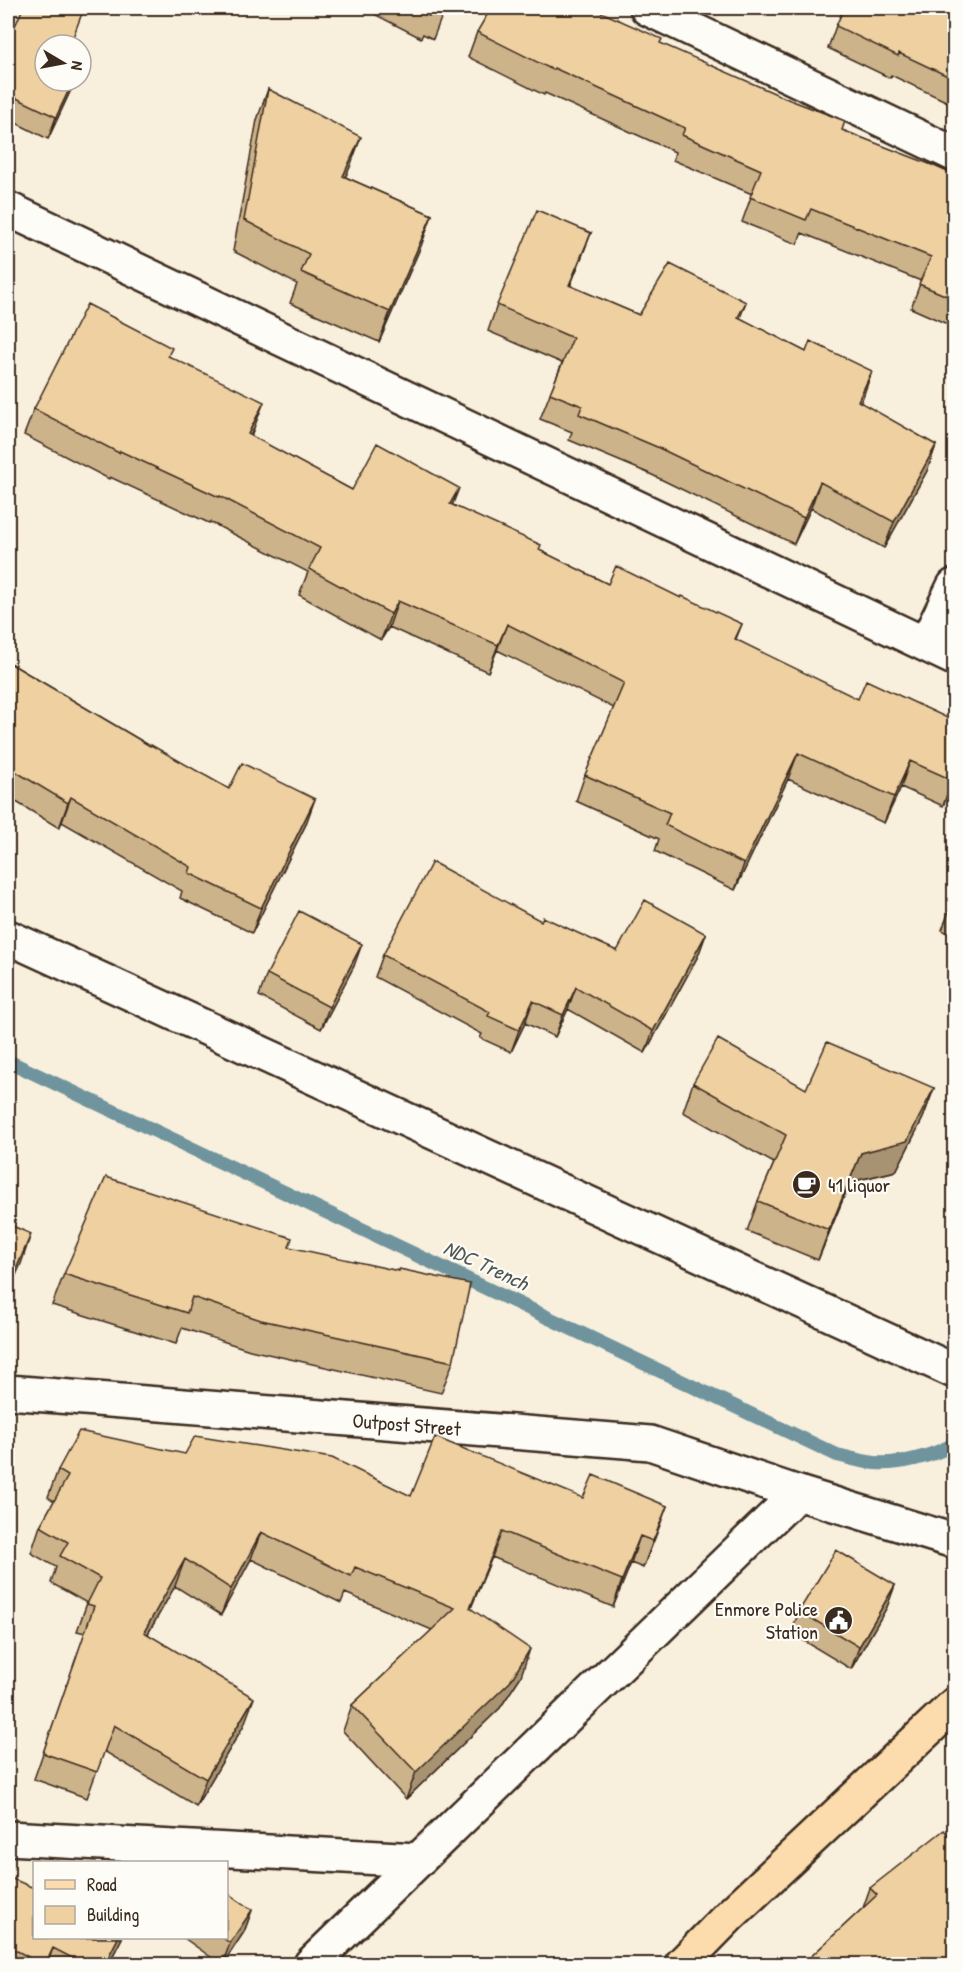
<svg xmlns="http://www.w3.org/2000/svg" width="962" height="1972" viewBox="0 0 962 1972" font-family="'Patrick Hand',sans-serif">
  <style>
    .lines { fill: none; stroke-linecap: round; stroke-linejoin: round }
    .stream { stroke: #6f949d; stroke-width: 14 }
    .minor-casing { stroke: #3b2a1e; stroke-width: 38 }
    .major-casing { stroke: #3b2a1e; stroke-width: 38 }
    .minor { stroke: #fdfcf7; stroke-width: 33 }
    .major { stroke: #fcdcac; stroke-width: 33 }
    .wall { fill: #cdb38a; stroke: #3b2a1e; stroke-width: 1.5 }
    .shaded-wall { fill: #a79271; stroke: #3b2a1e; stroke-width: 1.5 }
    .building { fill: #eed0a1; stroke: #3b2a1e; stroke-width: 1.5 }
    .labels { text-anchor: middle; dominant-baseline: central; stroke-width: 4.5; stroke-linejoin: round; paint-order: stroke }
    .poi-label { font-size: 20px; fill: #3b2a1e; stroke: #fdfcf7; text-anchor: start }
    .street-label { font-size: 20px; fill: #3b2a1e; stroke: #fdfcf7 }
    .water-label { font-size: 21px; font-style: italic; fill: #505653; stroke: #fdfcf7 }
  </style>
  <rect width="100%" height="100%" fill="#f8efdd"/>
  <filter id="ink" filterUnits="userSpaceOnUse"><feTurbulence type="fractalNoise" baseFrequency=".0167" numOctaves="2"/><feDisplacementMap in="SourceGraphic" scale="12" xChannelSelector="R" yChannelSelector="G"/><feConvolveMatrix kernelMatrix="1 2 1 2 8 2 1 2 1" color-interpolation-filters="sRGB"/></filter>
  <g filter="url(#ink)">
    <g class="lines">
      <path class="stream" d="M8,1061L837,1455C850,1458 862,1462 875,1463C900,1465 933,1456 954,1444"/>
      <defs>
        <g id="minor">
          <path d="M647,8L954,154"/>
          <path d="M8,209L954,658"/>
          <path d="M926,644L954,586"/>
          <path d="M8,937L954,1371"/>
          <path id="s1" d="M8,1392L650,1443L798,1493L954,1541"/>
          <path d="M8,1838L418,1860"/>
          <path d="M311,1964L798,1493"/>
        </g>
        <path id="major" d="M682,1964L729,1916L954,1705"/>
      </defs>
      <use href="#minor" class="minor-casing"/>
      <use href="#major" class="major-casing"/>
      <use href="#minor" class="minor"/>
      <use href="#major" class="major"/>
    </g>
    <path class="wall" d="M374,8H445L433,39L423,34L421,38L372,13Z
      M954,8V105L891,75L890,78L828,48L836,26Z
      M8,20L16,24L45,81H75L48,139L8,119Z
      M477,32L660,43L842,130L954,175V327L911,308L921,281L802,233L797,244L742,222L752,194L673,160L675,152L545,93L544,95L468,57Z
      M268,89L350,167L345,177L432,215L421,246L379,342L290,303L297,284L233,251L257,120Z
      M591,233L570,286L639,315L746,302L740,318L806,352L872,371L860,403L936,445L927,471L884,548L811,508L794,544L648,473L569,440L572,432L540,419L562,363L488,331L497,305Z
      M169,356L254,428L251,436L352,490L453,505L539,550L608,584L681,598L742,624L736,639L954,779L943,806L901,787L884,823L788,779L735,890L655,851L659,839L576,801L585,775L614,708L497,650L488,672L389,627L381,640L299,595L308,572L210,522L209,523L110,477L109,479L24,435L34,409Z
      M8,662L150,746L229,789L306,824L252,933L180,898L182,891L62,822L59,828L8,797Z
      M954,845V865L948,863Z
      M954,898V936L942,930Z
      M541,921L617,951L706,934L698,956L645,1053L568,1009L555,1037L525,1023L511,1052L480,1038L482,1034L375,977L383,955Z
      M354,966L321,1029L259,996L267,974Z
      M693,1083L806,1089L934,1088L923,1118L896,1171L850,1182L818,1260L747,1231L758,1201L774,1163L683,1112Z
      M289,1247L453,1362L441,1393L250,1350L182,1328L176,1344L52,1305L64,1274Z
      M185,1454L411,1496L583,1498L667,1506L643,1568L631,1563L613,1607L492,1557L471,1608L521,1676L500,1708L406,1799L343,1731L352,1705L432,1630L345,1593L341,1603L251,1559L221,1615L175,1586L148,1634L244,1725L196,1806L104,1751L87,1798L34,1779L85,1633L77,1631L87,1603L51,1583L56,1567L31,1553L40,1526L54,1501L48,1497L58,1470Z
      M895,1585L887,1607L851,1669L791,1633L799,1611Z
      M8,1877L34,1938H122L108,1965H8Z
      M870,1888L954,1965H804V1963L863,1908Z
      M252,1910L244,1932L222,1965L184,1938H226Z"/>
    <path class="shaded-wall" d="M73,81H75L48,139L56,117Z
      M361,137L350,167L332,207L343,176Z
      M432,215L421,246L379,342L390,312Z
      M591,233L581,259L560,311L569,285Z
      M872,371L863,397L848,428L858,401Z
      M264,402L254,428L239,460L248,434Z
      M936,445L927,471L884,548L894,522Z
      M820,482L811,508L794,544L804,518Z
      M459,488L449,514L450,504Z
      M398,601L389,627L381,640L391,614Z
      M507,624L497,650L488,672L498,645Z
      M798,753L788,779L735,890L744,864Z
      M910,761L901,787L884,823L894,797Z
      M954,775V779L943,806L952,780Z
      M71,797L62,822L59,828L68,803Z
      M315,799L306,824L252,933L261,908Z
      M706,934L698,956L645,1053L653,1031Z
      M362,944L354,966L321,1029L329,1007Z
      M576,987L568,1009L555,1037L563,1015Z
      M533,1001L525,1023L511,1052L519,1030Z
      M934,1088L923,1118L896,1171L850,1182L818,1260L829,1230L861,1153Z
      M31,1234L21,1264L8,1293V1288Z
      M667,1506L657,1533L643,1568L653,1541Z
      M502,1531L492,1557L460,1634L470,1608Z
      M261,1532L251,1559L221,1615L231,1589Z
      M640,1536L631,1563L613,1607L622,1580Z
      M185,1559L175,1586L134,1658L144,1632Z
      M895,1585L887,1607L851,1669L859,1647Z
      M530,1649L521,1676L500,1708L406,1799L416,1772Z
      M254,1698L244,1725L196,1806L206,1779Z
      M252,1910L244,1932L222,1965L230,1943Z
      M118,1938H122L108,1965H104Z
      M53,1948L47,1965H45Z"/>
    <path class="building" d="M23,8H84L70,45H45V81H73L56,117L8,94V20L16,24Z
      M412,8H444L441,17L431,12L429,16Z
      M491,8H592L662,39L660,43L790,100L845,121L842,130L932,165L954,175V299L919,284L931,257L811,209L806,220L750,197L761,170L682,135L685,128L554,68L553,70L477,32Z
      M844,8H954V79L899,53L898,56L836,26Z
      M81,54L85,56L81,64Z
      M268,89L361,137L343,176L432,215L390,312L301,272L309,254L244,220Z
      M537,210L591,233L569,285L639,315L670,264L746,302L738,317L806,352L810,341L872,371L858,401L936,445L894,522L820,482L804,518L657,447L579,414L582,406L550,393L573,338L497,305Z
      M87,304L172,348L168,356L264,402L248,434L352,490L377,443L459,488L450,504L541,545L539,550L608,584L616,566L681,598L682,596L742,624L735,639L858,699L866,680L954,721V775L952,780L910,761L894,797L798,753L744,864L665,825L670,813L585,775L624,683L507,624L498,645L398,601L391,614L309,569L320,548L220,496L219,497L120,451L119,453L34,409Z
      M8,662L150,746L151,745L229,789L242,763L315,799L261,908L189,873L191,867L71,797L68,803L8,767L12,761L8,759Z
      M432,862L541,921L543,917L617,951L645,900L706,934L653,1031L576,987L563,1015L533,1001L519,1030L488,1016L490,1012L383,955Z
      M954,898V916L948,913Z
      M299,911L362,944L329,1007L267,974Z
      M718,1039L806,1089L827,1042L934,1088L907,1141L861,1153L829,1230L758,1201L786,1135L693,1083Z
      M106,1177L292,1238L289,1247L399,1271V1269L470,1284L453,1362L261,1320L192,1297L187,1313L64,1274Z
      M8,1224L31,1234L8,1288Z
      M79,1431L185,1454L195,1436L332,1458L411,1496L435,1437L583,1498L593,1475L667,1506L653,1541L640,1536L622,1580L502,1531L470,1608L530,1649L510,1682L416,1772L352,1705L455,1608L355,1567L351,1576L261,1532L231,1589L185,1559L144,1632L254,1698L206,1779L114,1725L97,1772L43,1753L94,1606L87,1604L100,1578L60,1556L68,1542L40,1526L68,1476L58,1470Z
      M836,1550L895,1585L859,1647L799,1611Z
      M944,1830L954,1842V1965H806L804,1963L877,1895L870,1888Z
      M8,1877L34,1888V1938H118L104,1965H86L53,1948L45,1965H43L8,1946Z
      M226,1892L252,1910L230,1943L223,1938H226Z"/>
  </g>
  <defs>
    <symbol id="cafe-disc" viewBox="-11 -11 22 22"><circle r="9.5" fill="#3b2a1e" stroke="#fdfcf7"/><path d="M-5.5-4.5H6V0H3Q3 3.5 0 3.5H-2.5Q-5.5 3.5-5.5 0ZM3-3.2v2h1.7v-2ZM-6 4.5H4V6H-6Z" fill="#fff"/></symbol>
    <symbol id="civic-disc" viewBox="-11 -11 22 22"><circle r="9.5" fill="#3b2a1e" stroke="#fdfcf7"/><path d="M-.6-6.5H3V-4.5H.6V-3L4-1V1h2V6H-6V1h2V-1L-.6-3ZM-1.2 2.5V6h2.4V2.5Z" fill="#fff"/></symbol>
  </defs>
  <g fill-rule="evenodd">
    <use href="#cafe-disc" x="790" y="1168" width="33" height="33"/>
    <use href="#civic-disc" x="822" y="1604" width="33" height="33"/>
  </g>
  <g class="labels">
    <g class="poi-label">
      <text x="828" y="1184">41 liquor</text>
      <text x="818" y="1608" text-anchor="end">Enmore Police<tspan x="818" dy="23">Station</tspan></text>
    </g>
    <g class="street-label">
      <text stroke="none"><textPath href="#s1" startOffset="400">Outpost Street</textPath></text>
    </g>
    <g class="water-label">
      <text transform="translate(486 1265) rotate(25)">NDC Trench</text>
    </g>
  </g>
  <rect width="962" height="1972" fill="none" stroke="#fdfcf7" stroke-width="30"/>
  <rect x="15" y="15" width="932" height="1942" fill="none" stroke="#3b2a1e" stroke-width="2" filter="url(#ink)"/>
  <rect x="33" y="1861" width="195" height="78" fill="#fdfcf7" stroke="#afa8a0" stroke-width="1.5"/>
  <rect x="45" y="1880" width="30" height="9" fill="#fcdcac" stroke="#afa8a0" stroke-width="1.5"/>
  <text x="87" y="1891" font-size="18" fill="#3b2a1e">Road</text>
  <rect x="45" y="1906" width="30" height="18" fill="#eed0a1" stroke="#afa8a0" stroke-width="1.5"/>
  <text x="87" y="1921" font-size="18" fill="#3b2a1e">Building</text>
  <g transform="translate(63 63) rotate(100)"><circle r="28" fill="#fdfcf7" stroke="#afa8a0" stroke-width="1.5"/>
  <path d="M0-4.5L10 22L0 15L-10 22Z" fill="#3b2a1e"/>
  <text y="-9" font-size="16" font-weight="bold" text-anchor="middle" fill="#3b2a1e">N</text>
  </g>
</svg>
